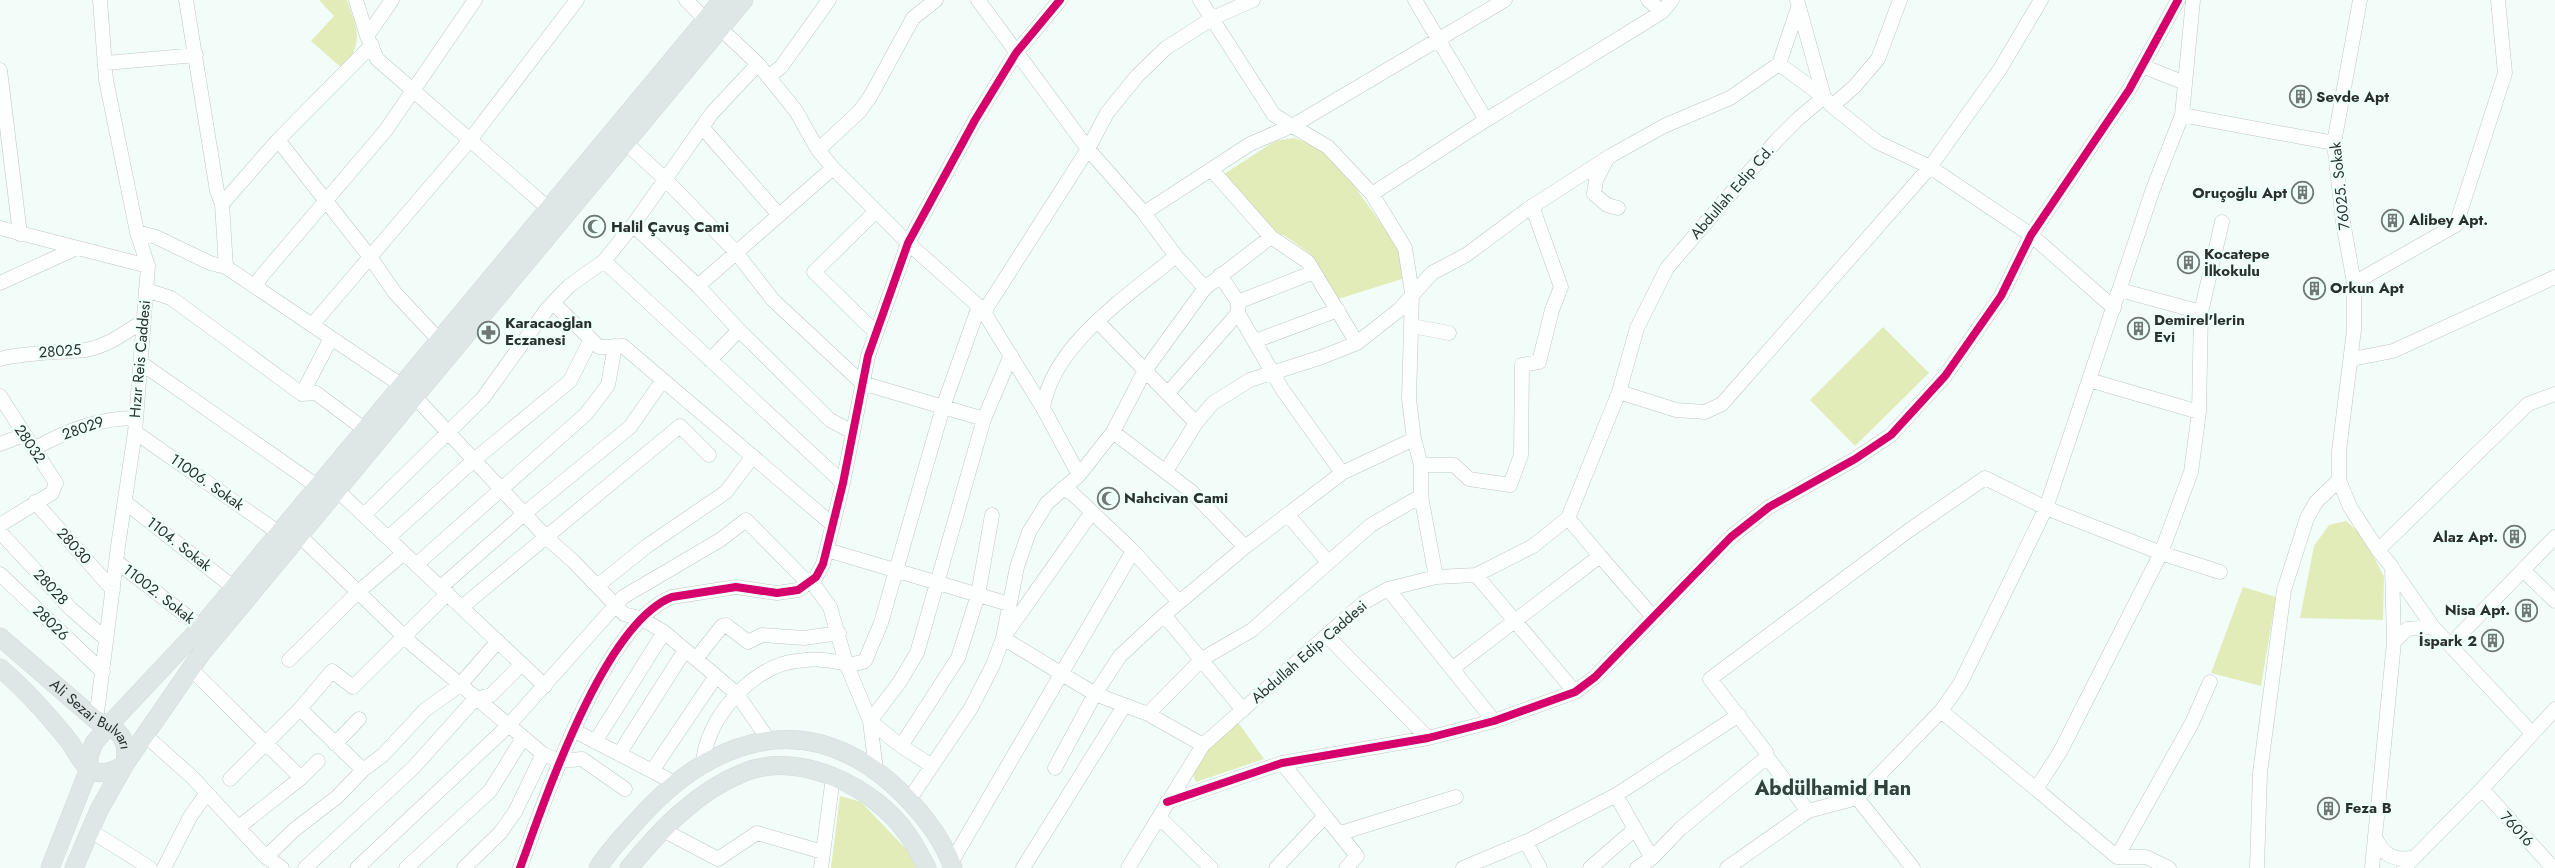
<svg xmlns="http://www.w3.org/2000/svg" width="2555" height="868" viewBox="0 0 2555 868" font-family="Jost,sans-serif">
  <style>
    .green { fill: #e2ecb8 }
    .lines { fill: none; stroke-linecap: round; stroke-linejoin: round }
    .minor-casing { stroke: #bfc7c4; stroke-width: 15 }
    .major-casing { stroke: #d4d9d7; stroke-width: 19 }
    .minor { stroke: #fdfffe; stroke-width: 14 }
    .major { stroke: #dee7e6; stroke-width: 18 }
    .cycleway-casing { stroke: #effff9; stroke-width: 11 }
    .cycleway { stroke: #d6006c; stroke-width: 8 }
    .labels { text-anchor: middle; dominant-baseline: central; stroke-width: 5; stroke-linejoin: round; paint-order: stroke }
    .poi-label { font-size: 15px; font-weight: bold; fill: #29312e; stroke: #effff9; text-anchor: start }
    .street-label { font-size: 15px; fill: #29312e; stroke: #effff9 }
    .district-label { font-size: 20px; font-weight: bold; fill: #31413b; stroke: #effff9 }
  </style>
  <rect width="100%" height="100%" fill="#f2fcf8"/>
  <path class="green" d="M319,0H347C359,34 362,38 345,71L311,41L334,16Z
    M1294,138L1314,145L1342,169L1401,251L1405,278L1338,299L1309,253L1284,235L1268,232L1218,178L1275,141Z
    M1883,327L1929,373L1855,446L1810,400Z
    M2346,521L2363,536L2384,577L2383,620L2300,618L2314,546L2329,525Z
    M2243,587L2276,597L2261,686L2211,673Z
    M1238,722L1264,759L1196,782L1193,775L1207,751Z
    M840,796L861,802L908,851L916,868H831Z"/>
  <g class="lines">
    <defs>
      <path id="minor" d="M186,0L217,191L222,204L226,267
        M356,0L367,36L377,59L548,208
        M686,0L705,19
        M978,0L1088,149L1144,213L1176,256L1205,288
        M1200,0L1274,115L1328,147L1372,194L1405,248L1412,293L1409,399L1414,439L1421,465V496L1436,577
        M1415,0L1486,120
        M1648,0L1662,12
        M1900,0L1878,59L1854,87L1832,106L1877,142L1930,167L2031,235L2114,308
        M2360,0L2334,143L2343,222L2354,283V330L2339,451V480L2350,507L2378,550L2392,567L2394,642L2372,868
        M720,28L758,64L796,111L818,150L833,168L908,243L984,311
        M367,36L392,0
        M106,63L196,55
        M1779,64L1798,8
        M2142,66L2185,83
        M0,70L20,234
        M768,77L781,67L829,0
        M2182,115L2334,143
        M702,127L778,214
        M278,140L370,257L395,293L439,340
        M626,143L665,179L735,251L773,300L862,383L984,419
        M818,150L859,112L870,97L913,18L936,0
        M1607,159L1596,180L1594,194L1607,205L1618,208
        M1211,169L1271,237
        M1372,194L1486,120L1662,12L1672,0
        M222,204L278,140L372,45
        M1144,213L1250,144L1294,125L1505,0
        M633,225L698,286L739,330L830,420L853,432
        M0,228L148,266
        M137,232L156,237L210,263L226,267L401,385
        M604,261L843,483
        M1220,275L1238,302V313L1282,389L1342,473
        M0,283L77,248
        M2354,283L2456,225L2505,73L2498,0
        M698,286L833,168
        M256,287L260,278L386,130L475,0
        M146,290L171,298L302,394L316,393L364,429
        M2120,290L2201,312
        M1238,302L1314,272
        M553,303L599,347L623,346L833,525
        M1098,322L1196,423
        M312,325L470,140L577,0
        M1412,326L1449,333
        M876,333L814,272L876,211
        M1255,341L1338,310
        M0,359C28,352 56,353 85,350C106,347 125,333 143,321
        M2352,359L2393,351L2555,277
        M710,360L739,330
        M141,363L317,486
        M2089,380L2199,412
        M1619,392L1676,410L1705,412L1722,404L1930,167L2000,69L2041,0
        M1168,393L1238,313
        M302,394L331,338
        M0,396L56,483L52,493L0,525
        M415,397L547,538L573,561L624,614L642,619L664,632L716,676L737,694L768,739
        M1043,408C1053,344 1129,295 1176,256
        M135,432L279,533
        M1113,432L1192,492L1245,547
        M0,444L24,435
        M34,449C65,431 98,418 135,418
        M1421,465H1454L1469,479L1510,485L1521,455L1522,365L1539,362L1552,310L1561,287L1532,206
        M1166,471L1196,423L1213,403L1250,380L1322,357L1357,343L1399,310L1432,273L1466,255L1528,209L1612,155L1664,126L1730,98L1779,64L1824,97L1832,106
        M1079,475L1043,408L985,314L987,307L1088,149L1107,113L1137,76L1166,48L1213,18L1253,0
        M1062,489L1072,493L1133,551L1179,602
        M338,491L545,686
        M35,502L113,590
        M125,502L233,587
        M364,515L483,398L547,309L569,286L604,261L633,225L712,113L758,64
        M1288,515L1327,561
        M0,532L71,609L106,639
        M300,536L413,645L543,754L559,761L582,759L625,789
        M389,537L474,460L570,381L591,339
        M827,550L1009,604
        M2378,550L2528,404L2555,394
        M1600,556L1653,617
        M117,562L201,627
        M417,564L586,414L608,385L615,346
        M2392,568L2433,627L2532,733
        M2523,570L2555,601
        M2220,572L2161,553L2191,472L2199,412L2201,312L2222,222
        M0,574L103,672
        M1476,575L1575,692
        M811,581L830,607L846,663L870,721L876,770
        M597,586L647,546L726,492L753,456
        M441,587L525,513L630,427L663,380
        M1388,589L1494,721
        M463,606L680,426L709,455
        M1164,615L1243,710
        M1327,636L1428,738
        M2394,642L2407,629L2433,627
        M2450,645L2555,537
        M696,659L722,626L726,625L748,642L762,635L804,638L839,633
        M289,660L358,592L404,553
        M1453,668L1600,556L1568,518
        M191,669L301,778
        M300,709L363,770
        M1148,714L1202,659L1252,630L1371,525L1421,496
        M96,720L118,546L135,432L148,266L137,232L106,80L100,0
        M575,731L675,783
        M146,736L192,777L266,857L282,868
        M595,742L664,632
        M335,744L359,719
        M1203,745L1148,714L1095,694L1120,656L1164,615L1245,547L1342,473L1414,439
        M901,746L958,658L978,595L992,515
        M619,754L685,650
        M703,765C704,721 752,665 797,661C805,660 815,659 824,660C838,661 851,667 865,661L881,623L943,407L979,306
        M932,766L901,746L870,721L899,683L917,653L984,419L1011,355
        M1055,768L1095,694L1003,638L1092,512
        M652,771L716,676
        M230,779L300,709L332,671L353,687L448,593
        M2036,789L2117,857H2146L2169,868
        M2482,789L2553,868
        M1616,795L1635,829
        M1857,798L1913,868
        M909,800L971,708L993,665L1003,638L1017,567L1029,532L1047,503L1079,475L1113,432L1144,372L1205,288L1271,237L1308,262L1357,343
        M1167,802L1282,763L1428,738L1494,721L1575,692L1595,677L1731,537L1769,507L1855,459L1891,435L1945,376L2001,296L2031,235L2129,90L2178,0
        M1808,811L1767,757L1766,752L1710,679L1908,531L1985,478L2046,508L2161,553L2060,752L2036,789L1941,711
        M1325,816L1357,856L1346,868
        M1159,817L1211,868
        M240,826L301,778L318,761
        M663,830L718,859L757,833L823,852
        M91,831L150,868
        M1341,833L1456,797
        M2375,836C2382,855 2395,862 2415,857
        M1526,842L1540,868
        M266,857L294,830L337,797L363,770L383,755L425,710L460,685L498,641
        M2117,857L2192,723L2210,682
        M951,863L1133,551
        M164,868L190,817L206,794
        M305,868L413,768L475,699L491,695L522,664
        M357,868L508,726L623,597L720,540L746,520L808,583
        M406,868L490,791L523,738
        M464,868L500,833L515,812L543,754
        M520,868C545,800 603,624 672,597L736,587L777,593L798,590L816,577L823,564L843,483L868,356L908,243L975,120L1016,53L1060,0
        M821,868L833,777
        M1023,868L1124,706
        M1128,868L1203,745L1363,603L1388,589L1436,577L1476,575L1533,546L1568,518L1619,392L1637,328L1667,268L1776,141L1799,118L1824,97L1797,0
        M1276,868L1325,816L1282,763
        M1463,868L1530,840L1616,795L1739,715
        M1590,868L1635,829L1652,858
        M1637,868L1652,858L1681,828L1767,757
        M1727,868L1808,811L1857,798L1941,711L1960,684L2046,508L2153,189L2182,115L2193,0
        M2257,868L2260,773L2284,590L2307,518L2316,502L2339,480
        M2404,868L2482,789L2555,709"/>
      <g id="major">
        <path id="s1" d="M0,637L96,720C120,729 129,739 125,764C115,771 100,777 89,769C81,763 75,749 69,741C48,715 25,689 0,668"/>
        <path d="M50,868L89,769V756L94,743L109,725L201,627L722,0"/>
        <path d="M74,868L99,810L125,764L201,654L744,0"/>
        <path d="M598,868C608,852 621,838 634,824C705,742 800,704 891,783C916,805 942,836 953,868"/>
        <path d="M629,868C661,829 697,791 745,772C801,750 876,788 908,835C915,845 921,857 927,868"/>
      </g>
    </defs>
    <use href="#minor" class="minor-casing"/>
    <use href="#major" class="major-casing"/>
    <use href="#minor" class="minor"/>
    <use href="#major" class="major"/>
    <defs>
      <path id="cycleway" d="M1167,802L1282,763L1428,738L1494,721L1575,692L1595,677L1731,537L1769,507L1855,459L1891,435L1945,376L2001,296L2031,235L2129,90L2178,0
        M520,868C545,800 603,624 672,597L736,587L777,593L798,590L816,577L823,564L843,483L868,356L908,243L975,120L1016,53L1060,0"/>
    </defs>
    <use href="#cycleway" class="cycleway-casing"/>
    <use href="#cycleway" class="cycleway"/>
  </g>
  <defs>
    <symbol id="building-ring" viewBox="-11 -11 22 22"><circle r="9.5" fill="#effff9" stroke="#6f7875" stroke-width="1.5"/><path d="M-4-6H4V6H1V3H-1V6H-4ZM-2.5-4.3h1.7v1.8h-1.7ZM.8-4.3h1.7v1.8H.8ZM-2.5-1h1.7V.8h-1.7ZM.8-1h1.7V.8H.8Z" fill="#6f7875"/></symbol>
    <symbol id="mosque-ring" viewBox="-11 -11 22 22"><circle r="9.5" fill="#effff9" stroke="#6f7875" stroke-width="1.5"/><path d="M3.5-4.9A6 6 0 1 0 3.5 4.9A5 5 0 1 1 3.5-4.9Z" fill="#6f7875"/></symbol>
    <symbol id="pharmacy-ring" viewBox="-11 -11 22 22"><circle r="9.5" fill="#effff9" stroke="#6f7875" stroke-width="1.5"/><path d="M-2-6h4v4h4v4h-4v4h-4v-4h-4v-4h4Z" fill="#6f7875"/></symbol>
  </defs>
  <g fill-rule="evenodd">
    <use href="#building-ring" x="2288" y="84" width="25" height="25"/>
    <use href="#building-ring" x="2290" y="180" width="25" height="25"/>
    <use href="#building-ring" x="2380" y="208" width="25" height="25"/>
    <use href="#mosque-ring" x="582" y="214" width="25" height="25"/>
    <use href="#building-ring" x="2176" y="250" width="25" height="25"/>
    <use href="#building-ring" x="2302" y="276" width="25" height="25"/>
    <use href="#building-ring" x="2126" y="316" width="25" height="25"/>
    <use href="#pharmacy-ring" x="476" y="320" width="25" height="25"/>
    <use href="#mosque-ring" x="1096" y="486" width="25" height="25"/>
    <use href="#building-ring" x="2502" y="524" width="25" height="25"/>
    <use href="#building-ring" x="2514" y="598" width="25" height="25"/>
    <use href="#building-ring" x="2480" y="628" width="25" height="25"/>
    <use href="#building-ring" x="2316" y="796" width="25" height="25"/>
  </g>
  <g class="labels">
    <g class="poi-label">
      <text x="2316" y="97">Sevde Apt</text>
      <text x="2287" y="193" text-anchor="end">Oruçoğlu Apt</text>
      <text x="2409" y="220">Alibey Apt.</text>
      <text x="611" y="227">Halil Çavuş Cami</text>
      <text x="2204" y="254">Kocatepe<tspan x="2204" dy="17">İlkokulu</tspan></text>
      <text x="2330" y="288">Orkun Apt</text>
      <text x="2154" y="320">Demirel'lerin<tspan x="2154" dy="17">Evi</tspan></text>
      <text x="505" y="323">Karacaoğlan<tspan x="505" dy="17">Eczanesi</tspan></text>
      <text x="1124" y="498">Nahcivan Cami</text>
      <text x="2498" y="537" text-anchor="end">Alaz Apt.</text>
      <text x="2510" y="610" text-anchor="end">Nisa Apt.</text>
      <text x="2477" y="641" text-anchor="end">İspark 2</text>
      <text x="2345" y="808">Feza B</text>
    </g>
    <g class="street-label">
      <text transform="translate(2340 186) rotate(-96)">76025. Sokak</text>
      <text transform="translate(1732 192) rotate(-49)">Abdullah Edip Cd.</text>
      <text transform="translate(60 351) rotate(-4)">28025</text>
      <text transform="translate(140 359) rotate(-85)">Hızır Reis Caddesi</text>
      <text transform="translate(83 428) rotate(-19)">28029</text>
      <text transform="translate(30 444) rotate(56)">28032</text>
      <text transform="translate(207 482) rotate(35)">11006. Sokak</text>
      <text transform="translate(179 544) rotate(38)">1104. Sokak</text>
      <text transform="translate(74 546) rotate(48)">28030</text>
      <text transform="translate(51 587) rotate(47)">28028</text>
      <text transform="translate(159 594) rotate(38)">11002. Sokak</text>
      <text transform="translate(51 623) rotate(44)">28026</text>
      <text transform="translate(1309 652) rotate(-41)">Abdullah Edip Caddesi</text>
      <text stroke="none"><textPath href="#s1" startOffset="120">Ali Sezai Bulvarı</textPath></text>
      <text transform="translate(2517 829) rotate(48)">76016</text>
    </g>
    <g class="district-label">
      <text x="1833" y="788">Abdülhamid Han</text>
    </g>
  </g>
</svg>
